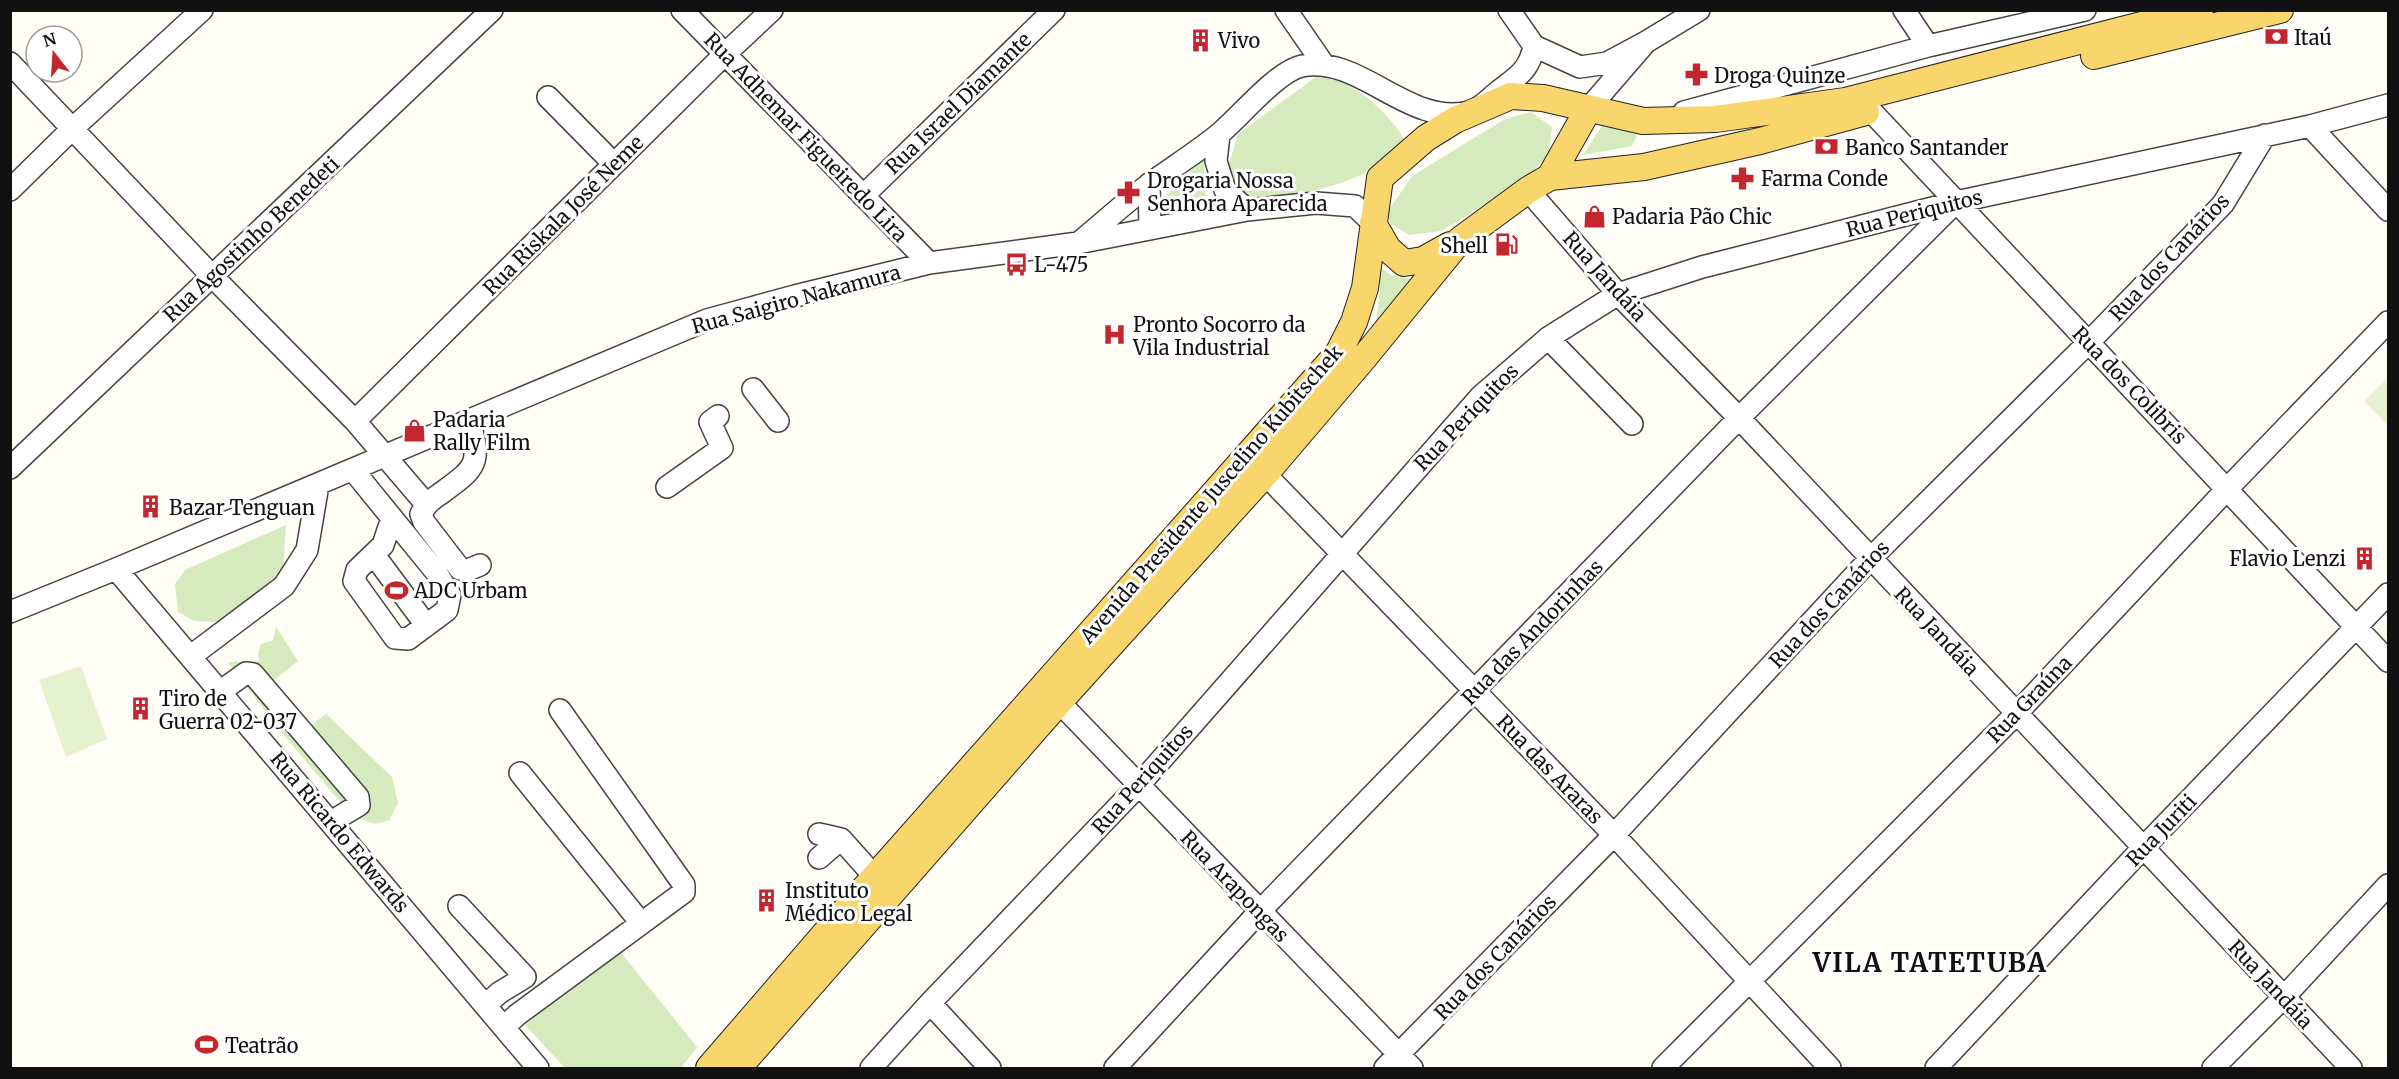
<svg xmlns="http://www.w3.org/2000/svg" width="2399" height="1079" viewBox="0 0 2399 1079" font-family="Merriweather,serif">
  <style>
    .green { fill: #d5ebbd }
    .pitch { fill: #e6f2cf }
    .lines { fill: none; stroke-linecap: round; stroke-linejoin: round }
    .minor-casing { stroke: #444; stroke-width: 24 }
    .major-casing { stroke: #222; stroke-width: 28 }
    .minor { stroke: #fff; stroke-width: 21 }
    .major { stroke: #f9d66b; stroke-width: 26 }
    .labels { text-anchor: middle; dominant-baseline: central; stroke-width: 6; stroke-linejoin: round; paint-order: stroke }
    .poi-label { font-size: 20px; fill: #111; stroke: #fff; text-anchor: start }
    .street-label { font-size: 20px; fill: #111; stroke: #fff }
    .district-label { font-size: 26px; font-weight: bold; letter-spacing: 1.5px; fill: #111; stroke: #fff }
  </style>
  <rect width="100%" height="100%" fill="#fffdf5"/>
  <path class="green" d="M1316,77C1351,77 1387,111 1405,140C1400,145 1396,153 1390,157C1353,187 1298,194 1253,203L1226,174L1238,134Z
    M1531,112L1552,127L1549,153L1529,177L1441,231L1409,235L1391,224L1386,214L1412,176L1505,119Z
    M1604,123L1637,135L1632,146L1583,155Z
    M1204,158L1205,193L1218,213L1168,223L1162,200Z
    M1378,266L1391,275L1417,280L1375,331L1380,289Z
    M286,525L283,572L216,622L194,621L178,612L175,584L185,570Z
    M276,627L298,661L273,681L309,727L326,714L392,777L398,803L389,820L375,824L352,816L278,728L228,662L259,661L258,653L261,644L273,640Z
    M618,949L697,1047L681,1068H565L525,1025Z"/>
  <path class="pitch" d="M2388,378V424L2387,425L2364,401Z
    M81,666L107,739L66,757L39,680Z"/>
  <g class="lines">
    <defs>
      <path id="minor" d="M682,10L929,263
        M1286,10L1324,65
        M1509,10L1534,46L1580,67L1607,63L1646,42
        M1904,10L1928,46
        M10,63L212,276L355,421L426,504
        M548,97L614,164
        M1589,108L1646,42L1699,10
        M1871,111L2388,661
        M1684,112L1928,46L2085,10
        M2310,126L2388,210
        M1219,135L1216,161L1225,190L1247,210
        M1149,184L1150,229
        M10,190L72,129L202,10
        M1528,190L1618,294L1739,418L2351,1068
        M863,196L1054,10
        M1081,241C1104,222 1127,201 1151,183C1173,167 1197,152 1218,135C1239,118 1277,71 1302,66C1361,55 1408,127 1470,112C1479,110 1491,97 1499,91C1518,76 1529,71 1534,46
        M1548,338L1632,424
        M753,389L778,421
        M355,421L724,55L772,10
        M469,421C483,465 474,469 440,494C431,500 426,504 421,514L424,522L460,569L468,570L480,565
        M10,468L492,10
        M353,470L436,572L450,595L447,610L408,639L395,638L354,581L357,570L383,545L392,518
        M1265,474L1614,835L1830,1068
        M667,487L722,448L710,422L718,416
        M374,555L426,625
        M116,569L538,1068
        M10,612L116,569L707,320L795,296L929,263L1078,243L1247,210L1316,203L1355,206L1373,223
        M191,656L284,586L307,550L318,485
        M221,691L246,673L253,674L358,797L359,805L331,822
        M1059,702L1412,1068
        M520,773L641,923
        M819,834L841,839L875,877
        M819,858L841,839
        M459,906L525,977L499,993L486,1005
        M930,1003L990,1068
        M505,1026L517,1015L684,892V885L560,710
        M871,1068L930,1003L1139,785L1481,396L1548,338L1618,294L1702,267L1956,202L2310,126L2388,105
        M1115,1068L1259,912L1739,418L1956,202
        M1385,1068L1614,835L1870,559L2089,342L2223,204L2265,135
        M1663,1068L2016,714L2228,488L2388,322
        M1936,1068L2143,848L2388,594
        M2213,1068L2283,998L2388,885"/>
      <path id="major" d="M2094,56L2280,10
        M1550,177L1589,108
        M1373,223L1388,249L1404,263L1423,260L1450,245
        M709,1068L849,906L1339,352L1354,322L1365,288L1380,178L1426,138L1455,120L1511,96L1543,98L1643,121L1716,119L1845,101L2200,10
        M738,1068L1059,702L1265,474L1363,359L1460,240L1528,190L1550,177L1644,167L1760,141L1866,112"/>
    </defs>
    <use href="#minor" class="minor-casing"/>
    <use href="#major" class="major-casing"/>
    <use href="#minor" class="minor"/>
    <use href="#major" class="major"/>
  </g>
  <defs>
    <symbol id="bank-bare" viewBox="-9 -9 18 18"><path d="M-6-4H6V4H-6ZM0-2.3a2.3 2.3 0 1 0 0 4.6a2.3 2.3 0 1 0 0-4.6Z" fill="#c4262e" stroke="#fff" stroke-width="2.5" paint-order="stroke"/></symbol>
    <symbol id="building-bare" viewBox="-9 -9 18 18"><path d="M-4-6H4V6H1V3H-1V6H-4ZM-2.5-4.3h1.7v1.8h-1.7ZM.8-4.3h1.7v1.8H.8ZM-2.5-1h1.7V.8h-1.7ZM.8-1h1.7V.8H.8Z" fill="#c4262e" stroke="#fff" stroke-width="2.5" paint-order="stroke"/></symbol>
    <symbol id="pharmacy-bare" viewBox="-9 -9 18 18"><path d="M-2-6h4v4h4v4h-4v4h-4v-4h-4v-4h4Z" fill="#c4262e" stroke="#fff" stroke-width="2.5" paint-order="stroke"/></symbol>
    <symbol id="shop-bare" viewBox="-9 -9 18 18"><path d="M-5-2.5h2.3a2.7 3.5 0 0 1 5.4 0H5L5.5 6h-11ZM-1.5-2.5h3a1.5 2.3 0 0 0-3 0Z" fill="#c4262e" stroke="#fff" stroke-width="2.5" paint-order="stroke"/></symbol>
    <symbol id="fuel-bare" viewBox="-9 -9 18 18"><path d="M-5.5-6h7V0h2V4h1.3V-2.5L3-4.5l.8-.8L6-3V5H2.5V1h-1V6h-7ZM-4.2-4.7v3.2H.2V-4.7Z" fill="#c4262e" stroke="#fff" stroke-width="2.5" paint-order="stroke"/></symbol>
    <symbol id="bus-bare" viewBox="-9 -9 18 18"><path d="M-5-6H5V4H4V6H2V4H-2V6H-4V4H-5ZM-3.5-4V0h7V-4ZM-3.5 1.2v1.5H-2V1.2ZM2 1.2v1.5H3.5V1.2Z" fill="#c4262e" stroke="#fff" stroke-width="2.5" paint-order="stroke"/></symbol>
    <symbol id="hospital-bare" viewBox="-9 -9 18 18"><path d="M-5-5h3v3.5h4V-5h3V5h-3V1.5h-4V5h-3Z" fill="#c4262e" stroke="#fff" stroke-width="2.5" paint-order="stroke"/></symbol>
    <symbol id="stadium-bare" viewBox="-9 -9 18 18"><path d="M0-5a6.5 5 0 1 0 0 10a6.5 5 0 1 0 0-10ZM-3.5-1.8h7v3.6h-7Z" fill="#c4262e" stroke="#fff" stroke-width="2.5" paint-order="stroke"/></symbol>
  </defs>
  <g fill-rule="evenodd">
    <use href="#bank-bare" x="2260" y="20" width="33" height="33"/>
    <use href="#building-bare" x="1184" y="24" width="33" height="33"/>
    <use href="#pharmacy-bare" x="1680" y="58" width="33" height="33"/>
    <use href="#bank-bare" x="1810" y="130" width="33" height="33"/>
    <use href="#pharmacy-bare" x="1726" y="162" width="33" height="33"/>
    <use href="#pharmacy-bare" x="1112" y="176" width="33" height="33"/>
    <use href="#shop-bare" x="1578" y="200" width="33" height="33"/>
    <use href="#fuel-bare" x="1490" y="228" width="33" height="33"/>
    <use href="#bus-bare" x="1000" y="248" width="33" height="33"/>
    <use href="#hospital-bare" x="1098" y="318" width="33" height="33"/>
    <use href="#shop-bare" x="398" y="414" width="33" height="33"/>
    <use href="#building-bare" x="134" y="490" width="33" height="33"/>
    <use href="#building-bare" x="2348" y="542" width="33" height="33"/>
    <use href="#stadium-bare" x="380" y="574" width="33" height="33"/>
    <use href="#building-bare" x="124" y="692" width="33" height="33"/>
    <use href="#building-bare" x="750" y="884" width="33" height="33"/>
    <use href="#stadium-bare" x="190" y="1028" width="33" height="33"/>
  </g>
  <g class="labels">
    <g class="poi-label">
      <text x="2294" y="37">Itaú</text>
      <text x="1218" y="40">Vivo</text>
      <text x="1714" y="75">Droga Quinze</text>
      <text x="1845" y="147">Banco Santander</text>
      <text x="1761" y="178">Farma Conde</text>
      <text x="1147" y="180">Drogaria Nossa<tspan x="1147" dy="23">Senhora Aparecida</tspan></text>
      <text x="1612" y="216">Padaria Pão Chic</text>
      <text x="1488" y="245" text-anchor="end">Shell</text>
      <text x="1034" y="264">L-475</text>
      <text x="1133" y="324">Pronto Socorro da<tspan x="1133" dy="23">Vila Industrial</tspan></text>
      <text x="433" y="419">Padaria<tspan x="433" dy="23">Rally Film</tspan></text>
      <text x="169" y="507">Bazar Tenguan</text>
      <text x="2346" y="558" text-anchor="end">Flavio Lenzi</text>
      <text x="414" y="590">ADC Urbam</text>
      <text x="159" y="698">Tiro de<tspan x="159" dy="23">Guerra 02-037</tspan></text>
      <text x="785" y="890">Instituto<tspan x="785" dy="23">Médico Legal</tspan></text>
      <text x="225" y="1045">Teatrão</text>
    </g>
    <g class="street-label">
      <text transform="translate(958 103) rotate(-44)">Rua Israel Diamante</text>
      <text transform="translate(806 137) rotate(46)">Rua Adhemar Figueiredo Lira</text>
      <text transform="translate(1914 213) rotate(-14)">Rua Periquitos</text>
      <text transform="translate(563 215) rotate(-45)">Rua Riskala José Neme</text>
      <text transform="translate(251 239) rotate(-43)">Rua Agostinho Benedeti</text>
      <text transform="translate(2169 257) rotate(-47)">Rua dos Canários</text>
      <text transform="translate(1605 276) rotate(48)">Rua Jandáia</text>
      <text transform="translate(796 299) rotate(-15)">Rua Saigiro Nakamura</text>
      <text transform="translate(2130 385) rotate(46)">Rua dos Colibris</text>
      <text transform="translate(1466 417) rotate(-46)">Rua Periquitos</text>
      <text transform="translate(1211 494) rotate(-49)">Avenida Presidente Juscelino Kubitschek</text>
      <text transform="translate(1829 604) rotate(-47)">Rua dos Canários</text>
      <text transform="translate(1937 631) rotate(47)">Rua Jandáia</text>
      <text transform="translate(1532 632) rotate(-46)">Rua das Andorinhas</text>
      <text transform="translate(2029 699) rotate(-46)">Rua Graúna</text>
      <text transform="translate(1550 769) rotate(46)">Rua das Araras</text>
      <text transform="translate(1142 779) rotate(-48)">Rua Periquitos</text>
      <text transform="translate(2161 830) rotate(-46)">Rua Juriti</text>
      <text transform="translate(340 832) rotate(50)">Rua Ricardo Edwards</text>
      <text transform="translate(1235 886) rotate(46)">Rua Arapongas</text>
      <text transform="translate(1495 957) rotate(-46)">Rua dos Canários</text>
      <text transform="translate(2271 984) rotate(47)">Rua Jandáia</text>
    </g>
    <g class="district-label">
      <text x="1930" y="962">VILA TATETUBA</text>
    </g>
  </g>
  <rect width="2399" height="1079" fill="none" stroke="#111111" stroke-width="24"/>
  <g transform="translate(54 54) rotate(343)"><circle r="28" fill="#ffffff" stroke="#a0a0a0" stroke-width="1.5"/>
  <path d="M0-4.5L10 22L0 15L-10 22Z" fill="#c4262e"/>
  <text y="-9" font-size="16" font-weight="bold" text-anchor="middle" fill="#111111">N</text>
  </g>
</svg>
